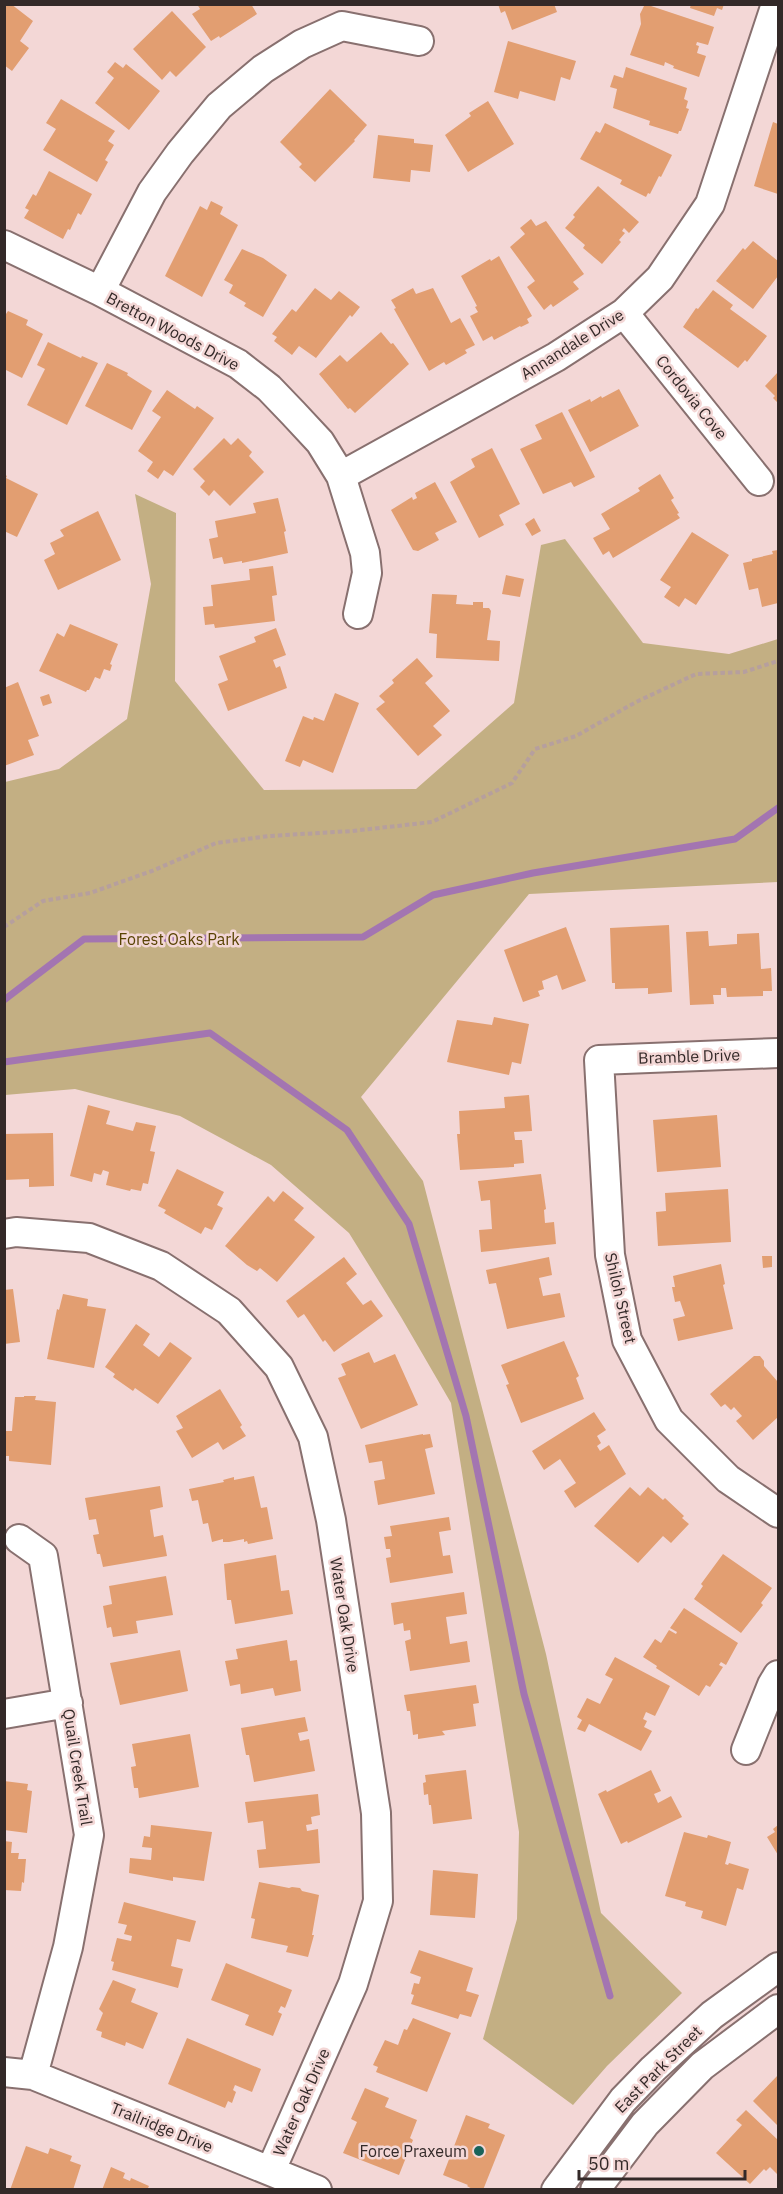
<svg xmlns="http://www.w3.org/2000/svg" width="783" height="2194" viewBox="0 0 783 2194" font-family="'IBM Plex Sans',sans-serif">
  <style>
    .green { fill: #c3af83 }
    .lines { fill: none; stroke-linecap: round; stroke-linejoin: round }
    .stream { stroke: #a375b1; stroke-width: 7 }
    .building { fill: #e29e71 }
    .minor-casing { stroke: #88706f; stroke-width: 32 }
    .path { stroke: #b69f9e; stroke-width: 4; stroke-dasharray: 4.5 3; stroke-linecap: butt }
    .minor { stroke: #fff; stroke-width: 28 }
    .poi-dot { fill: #19635a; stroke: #f3d7d6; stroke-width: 2 }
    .labels { text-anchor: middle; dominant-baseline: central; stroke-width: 5; stroke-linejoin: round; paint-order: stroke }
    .street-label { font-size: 16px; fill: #332928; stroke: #f3d7d6 }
    .park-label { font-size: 16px; fill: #594304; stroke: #f3d7d6 }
    .poi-label { font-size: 16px; fill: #332928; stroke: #f3d7d6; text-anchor: end }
  </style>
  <rect width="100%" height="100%" fill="#f3d7d6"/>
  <path class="green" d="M135,494L176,513L175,681L264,790L416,789L514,703L541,545L565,539L643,643L729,654L778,639V882L529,894L361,1097L423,1181L546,1654L601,1913L682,1993L607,2066L573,2105L483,2039L517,1919L519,1832L451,1403L401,1317L349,1233L271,1165L180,1116L75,1089L5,1095V782L59,769L127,719L151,584Z"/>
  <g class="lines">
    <path class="stream" d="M4,1000L84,939L363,937L433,895L533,873L735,839L778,808
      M4,1062L210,1033L347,1130L409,1224L466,1416L524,1694L610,1996"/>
  </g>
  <path class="building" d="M4,4H11L33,21L20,41L29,48L12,71L4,65Z
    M197,4H251L257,14L220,38L219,36L211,41L192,14L200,9Z
    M498,4H554L557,12L512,30L505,11L501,13Z
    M645,4L714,27L708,45L697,42L696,45L699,46L697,53L706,56L699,77L673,68L674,66L665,62L664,66L630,55L641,24L640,14Z
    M691,4H724L722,10L717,8L714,16L690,8Z
    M172,11L206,47L176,77L170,71L162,80L133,49Z
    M508,41L576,61L570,80L561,77L555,101L520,91L518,99L494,92Z
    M115,62L123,68L126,64L160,91L129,130L95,103L114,78L107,72Z
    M626,67L687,88L684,99L688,101L686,108L689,109L681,131H679L678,134L649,125L650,121L613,108L617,89L610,87L614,75L623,78Z
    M330,89L367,125L354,140L355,141L315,182L299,167L302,164L280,142Z
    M61,99L115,131L108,141L114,145L105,160L108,162L97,182L43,150L56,129L46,123Z
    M488,101L514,144L468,172L445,135L471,116L469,113Z
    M773,122L778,124V194L754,186Z
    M605,123L672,155L661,177L659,176L650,194L648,193L646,197L620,184L622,180L580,159L596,131L600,133Z
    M378,135L414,139V143L433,145L430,172L411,170L410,182L373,178Z
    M49,171L92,194L81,215L78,213L70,230L68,229L63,239L24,218L29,210L25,208L33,194L36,196Z
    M598,186L639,222L629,233L624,228L622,231L625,233L619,240L621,242L602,264L583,248L585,245L565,228L575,217L573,215Z
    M211,201L223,207L220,214L238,225L202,297L165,276L200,206L207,210Z
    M531,219L536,226L546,221L584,274L573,282L579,289L553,307L551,304L544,310L527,287L535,281L510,247L525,234L520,228Z
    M753,241L778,261V276L753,309L716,281L743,248L745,250Z
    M242,249L263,258L287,275L263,317L244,306L246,303L229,293L233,285L224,280Z
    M499,256L532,316L527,319L529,323L521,327L520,326L494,340L492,336L483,341L470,316L478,312L475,307L477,306L461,276L490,259L491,261Z
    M315,288L331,300L339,291L360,307L352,317L350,315L316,358L299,346L292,355L274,341L277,337L272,334L292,309L296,312Z
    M413,288L416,294L433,288L451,323L460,318L475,345L465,350L467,353L446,365L444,362L429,371L394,309L396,308L391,300Z
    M713,290L733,305L730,309L767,336L747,362L745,360L738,368L683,327L696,308L698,309Z
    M8,311L28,320L26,325L43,334L22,378L4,369V317Z
    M381,332L391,344L393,343L409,364L355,413L350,408L348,409L319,374L340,355L347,362Z
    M48,342L81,358L82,356L98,363L67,425L27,405L45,369L37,365Z
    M107,363L128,373L127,375L152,391L132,430L85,406Z
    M778,372V403L773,398L775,396L765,386Z
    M619,389L639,426L590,452L568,410L590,399L591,402L601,396L602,398Z
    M167,390L195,409L197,406L214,418L173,476L164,470L158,479L147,471L153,462L138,451L161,417L152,411Z
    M562,412L595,477L574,487L571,482L543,494L520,449L542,439L535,425Z
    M224,438L231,445L238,438L252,452L249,456L264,472L230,506L214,490L209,496L200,487L205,481L193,469Z
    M492,448L520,504L499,515L504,525L479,538L450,482L475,467L471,459Z
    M4,474L7,476L6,478L38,494L17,537L4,531Z
    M660,474L674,498L671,500L679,513L677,514L680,518L613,558L609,551L603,555L593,538L610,529L601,514L640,491L638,488Z
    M435,482L457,522L435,533L439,540L418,551L413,550L391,510L412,497L413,500L417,498L415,493Z
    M278,498L286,531L284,532L288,553L242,563V561L224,564L222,557L213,559L209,539L218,537L215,521L256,513L253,503Z
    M98,511L121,560L58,590L44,560L55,554L50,543L64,536L60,530Z
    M534,518L541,531L532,536L525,524Z
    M692,532L729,555L696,605L685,598L679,607L664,597L671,587L660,580Z
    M778,550V603L762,607L758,588L749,590L743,563L752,561V559L773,554L772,551Z
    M273,566L277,595L272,596L275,621L215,628L214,624L205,625L203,607L213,606L211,585L250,580L249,569Z
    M506,575L524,579L520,597L502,594Z
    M432,594L457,595L456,604L473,605V602H483V608H489L491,611L487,640L500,641L499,661L436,658L437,634L429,633Z
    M70,624L118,644L110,664L112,665L110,671L104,669L100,679L95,677L89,690H87L86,692L39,671L57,633L64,637Z
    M276,628L286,655L273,660L276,668L280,666L287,688L228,711L218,684L228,680L219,656L256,642L254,637Z
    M417,658L433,676L425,683L450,711L433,726L442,735L418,756L376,709L385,702L379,696L394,683L392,680Z
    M18,682L39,736L28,740L34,755L4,766V688Z
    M335,693L359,703L333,773L303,760L300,767L285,761L303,716L313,720L314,717L324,721Z
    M49,694L52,703L43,706L40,697Z
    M669,925L672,992L648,994V988L615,989V983H612L610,928Z
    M566,927L586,981L562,990L557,975L542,981L544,989L538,991L540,996L523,1002L504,950Z
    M708,931L709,946L737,944V934L759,933L761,969L771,968L772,991H763V996L727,997L726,988H721V995H713L714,1004L690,1005L686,932Z
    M494,1017L529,1024L521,1064L512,1062L509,1075L447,1062L457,1020L492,1025Z
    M529,1095L532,1131L514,1132L515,1140H522L524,1163L514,1164V1167L460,1170L457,1134H460L459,1111L505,1108L504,1097Z
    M88,1105L110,1111L106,1124L133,1131L136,1122L156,1126L150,1151L155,1152L148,1184L143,1183L141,1191L131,1189L130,1191L106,1185L109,1172L103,1170L101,1175L94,1173L92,1182L70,1176Z
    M717,1115L721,1167L657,1172L653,1120Z
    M53,1133L54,1186L29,1187V1179L4,1180V1134Z
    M177,1169L224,1192L217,1205L223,1208L212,1230L205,1227L201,1234L164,1213L166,1210L158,1206Z
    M541,1174L546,1209L544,1210L545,1223L554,1222L556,1244L481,1252L479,1230L492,1229L490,1200L481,1201L478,1181Z
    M728,1189L731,1242L658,1246L656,1212L666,1211L665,1193Z
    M283,1191L304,1208L294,1220L315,1237L277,1282L260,1268L257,1271L247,1265L225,1246L268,1196L274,1202Z
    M762,1256H772V1267L763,1268Z
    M344,1257L357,1274L346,1283L363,1305L371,1300L383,1316L334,1352L325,1340L323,1342L304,1314L298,1318L286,1301Z
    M549,1257L552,1275L539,1278L543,1296L560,1293L565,1317L507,1329L496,1283L489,1284L486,1270Z
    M721,1264L725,1284L723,1285L733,1329L678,1341L673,1319L685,1316L680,1301L675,1302L672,1287H675L673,1276Z
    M13,1289L20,1342L4,1344V1290Z
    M63,1294L88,1299L87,1306L106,1309L94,1368L47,1359L57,1309L59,1310Z
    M136,1324L150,1334L143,1345L159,1357L170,1342L192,1358L158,1404L135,1388L133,1391L113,1377L115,1374L105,1367Z
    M564,1341L579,1376L576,1378L584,1399L521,1423L506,1385L509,1384L501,1365Z
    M369,1352L374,1363L395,1354L418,1405L361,1429L338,1378L346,1375L341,1364Z
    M754,1356H760L764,1361V1366L778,1382V1417L753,1440L736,1421L742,1416L734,1407L731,1410L725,1404L721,1407L710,1394Z
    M220,1389L242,1425L240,1427L246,1436L223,1450L218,1442L192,1458L176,1431L183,1428L176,1416Z
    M24,1396H36L35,1400L56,1402L51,1465L9,1461V1456H4V1431H12L15,1397H24Z
    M594,1412L606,1430L597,1436L601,1443L597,1446L600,1451L609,1445L626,1474L575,1508L564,1491L576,1483L560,1459L544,1470L532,1451Z
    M423,1434V1435L430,1434L433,1447L425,1449L435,1494L378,1505L374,1481L385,1479L382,1461L369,1463L365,1445Z
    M254,1476L261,1508L267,1507L273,1539L248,1544L247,1541L244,1542V1539L229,1542H223V1539L212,1542L208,1523L203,1524L198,1500L192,1501L189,1489L224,1482L223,1480L234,1477V1480Z
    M160,1486L163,1507L150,1510L154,1537L163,1535L167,1556L103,1567L100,1554H97L93,1535L99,1534L96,1519L89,1520L85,1498Z
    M630,1487L640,1496L648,1487L663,1500L665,1498L684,1516L682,1518L689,1524L671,1543L663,1536L638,1563L594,1526Z
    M449,1517L451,1530L439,1532L443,1556L450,1555L453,1573L390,1583L386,1558L391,1557L390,1549H386L384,1537L392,1536L390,1526Z
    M723,1554L772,1588L761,1603L763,1605L741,1633L694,1599L703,1586L701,1584Z
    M276,1555L281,1591L289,1590L293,1614L235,1624L231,1600H227L224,1564Z
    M166,1576L173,1615L136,1621L138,1633L113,1637L111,1627L107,1628L103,1606L112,1604L109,1586Z
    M464,1592L467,1614L446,1617L450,1644L467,1641L470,1662L410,1671L405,1641L411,1639L410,1630L404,1631L403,1623L394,1625L391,1603Z
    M684,1608L738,1643L726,1665L721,1662L719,1665L723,1667L710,1687L706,1685L699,1696L656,1668L657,1666L643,1657L655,1639L661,1643L669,1630L676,1634L677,1632L670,1628Z
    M287,1640L290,1661L297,1660L301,1691L275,1696L273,1688L241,1694L240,1684L230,1686L225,1661L238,1659L236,1649Z
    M180,1650L188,1691L120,1705L110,1663Z
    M615,1657L670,1686L655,1716L646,1712L643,1719L647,1721L644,1727L652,1731L641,1751L589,1724L585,1732L577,1729L582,1720L577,1717L587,1698L600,1704L613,1679L605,1675Z
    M476,1685L479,1703L473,1704L476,1726L442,1731L445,1735L418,1739V1734L413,1735L410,1711H407L404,1695Z
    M305,1717L308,1731L298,1733L300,1741L309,1739L315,1771L254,1782L249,1755H246L241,1728Z
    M190,1734L199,1787L139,1798L138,1788H134L131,1767L136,1766L132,1744Z
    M466,1770L472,1819L433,1824L431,1805H429L428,1794L424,1795L423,1783L426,1782L425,1775Z
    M651,1770L661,1791L654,1794L658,1803L671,1796L682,1817L628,1843L627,1841L621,1844L598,1794L606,1790L607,1792Z
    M4,1781L28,1784L27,1790L32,1791L27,1833L4,1830Z
    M318,1794L320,1815L311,1817L312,1824L306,1825L307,1831L318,1829L320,1863L259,1868L257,1850L266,1849L263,1821L248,1823L245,1802Z
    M151,1825L212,1832L204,1881L173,1877V1881L129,1873L130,1858L151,1860L152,1848L142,1847L144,1836L150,1837Z
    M778,1825V1855L767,1837L775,1832L773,1829Z
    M684,1832L707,1838L708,1835L731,1842L725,1864L728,1865L729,1863L749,1869L743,1890L737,1888L726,1926L701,1918L703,1911L685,1906L686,1902L665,1896Z
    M4,1841L12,1842L11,1853H19L18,1859H26L24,1883L22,1882L21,1891L4,1890Z
    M433,1870L478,1874L475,1918L430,1915Z
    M259,1882L289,1888L292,1887L300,1888L302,1891L319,1895L312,1935H314L308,1957L286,1952L288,1946L251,1938L255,1919L251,1918Z
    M124,1902L196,1921L190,1942L177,1939L171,1966L183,1969L178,1988L112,1970L114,1962L111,1961L117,1938L131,1941L132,1936L124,1934L127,1925L118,1923Z
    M419,1950L473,1968L466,1991L479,1995L471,2017L460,2014L458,2019L411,2004L414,1995L411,1994L414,1983L419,1984L421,1977L410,1973Z
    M226,1963L292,1990L285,2008L281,2006L278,2012L282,2014L273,2036L245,2025L249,2015L211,2000Z
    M113,1980L136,1989L131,2002L158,2013L143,2049L126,2042L125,2046L101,2037L102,2032L96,2030L103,2013L99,2009Z
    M413,2018L451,2033L427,2092L376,2072L378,2067L373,2065L385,2040L398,2045L404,2029L407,2030Z
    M187,2038L261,2069L252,2092L235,2085L233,2090L236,2092L232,2103L228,2101L225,2108L168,2084Z
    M778,2075V2126L753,2101Z
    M365,2088L389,2098L385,2107L417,2120L410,2138L413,2140L399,2175L343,2153L357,2122L351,2119Z
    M746,2110L778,2140V2175L770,2167L766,2171L764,2169L750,2184L716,2153L742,2125L736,2120Z
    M466,2115L490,2124L488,2128L505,2135L483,2190H474L467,2186L468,2185L443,2175Z
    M26,2146L48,2154L50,2148L72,2156L70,2161L81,2165L73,2190H10Z
    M111,2167L125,2173L123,2178L130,2181L131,2178L149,2186L147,2190H102Z"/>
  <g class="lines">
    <defs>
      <path id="minor" d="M4,245L100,291L238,364L269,388L293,413L320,442L341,476L365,553L367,573L358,614
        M100,291L152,192L180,153L219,106L263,69L302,44L342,26L419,41
        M624,313L759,481
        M341,476L556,357L624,313L660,278L710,204L776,4
        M778,1053L599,1060L610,1255L627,1340L669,1420L728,1479L778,1513
        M4,1234L16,1232L89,1238L161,1266L229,1311L279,1367L313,1437L331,1520L376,1813L378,1901L353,1984L271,2170
        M19,1539L43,1556L89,1835L68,1947L33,2075
        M4,1714L68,1703
        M746,1750L772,1685L778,1675
        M4,2072L33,2075L317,2190
        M556,2190L623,2100L653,2069L712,2015L778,1967
        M595,2190L645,2124L702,2066L778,2009"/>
    </defs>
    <use href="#minor" class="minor-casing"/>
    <path class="path" d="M4,927L43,901L90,893L152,871L216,843L269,836L352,831L432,822L512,783L535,749L576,736L636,702L696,674L744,672L778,661"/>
    <use href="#minor" class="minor"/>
  </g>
  <circle class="poi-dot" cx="479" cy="2151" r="6"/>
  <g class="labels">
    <g class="street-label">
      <text transform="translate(173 331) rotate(28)">Bretton Woods Drive</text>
      <text transform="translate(572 344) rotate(-32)">Annandale Drive</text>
      <text transform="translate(692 397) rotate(51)">Cordovia Cove</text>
      <text transform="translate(689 1056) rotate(-2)">Bramble Drive</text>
      <text transform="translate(621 1298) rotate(77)">Shiloh Street</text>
      <text transform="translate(345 1615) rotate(81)">Water Oak Drive</text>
      <text transform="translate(78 1767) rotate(81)">Quail Creek Trail</text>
      <text transform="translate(658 2069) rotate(-45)">East Park Street</text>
      <text transform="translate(301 2102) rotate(-66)">Water Oak Drive</text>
      <text transform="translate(162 2127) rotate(22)">Trailridge Drive</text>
    </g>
    <g class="park-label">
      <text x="179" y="939">Forest Oaks Park</text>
    </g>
    <g class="poi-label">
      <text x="467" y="2151">Force Praxeum</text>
    </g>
  </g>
  <rect width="783" height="2194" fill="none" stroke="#332928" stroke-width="12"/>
  <path d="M579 2170v9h166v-9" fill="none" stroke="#332928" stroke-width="3"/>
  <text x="588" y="2170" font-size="18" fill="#332928" stroke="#f3d7d6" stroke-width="4.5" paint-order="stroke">50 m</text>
</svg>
